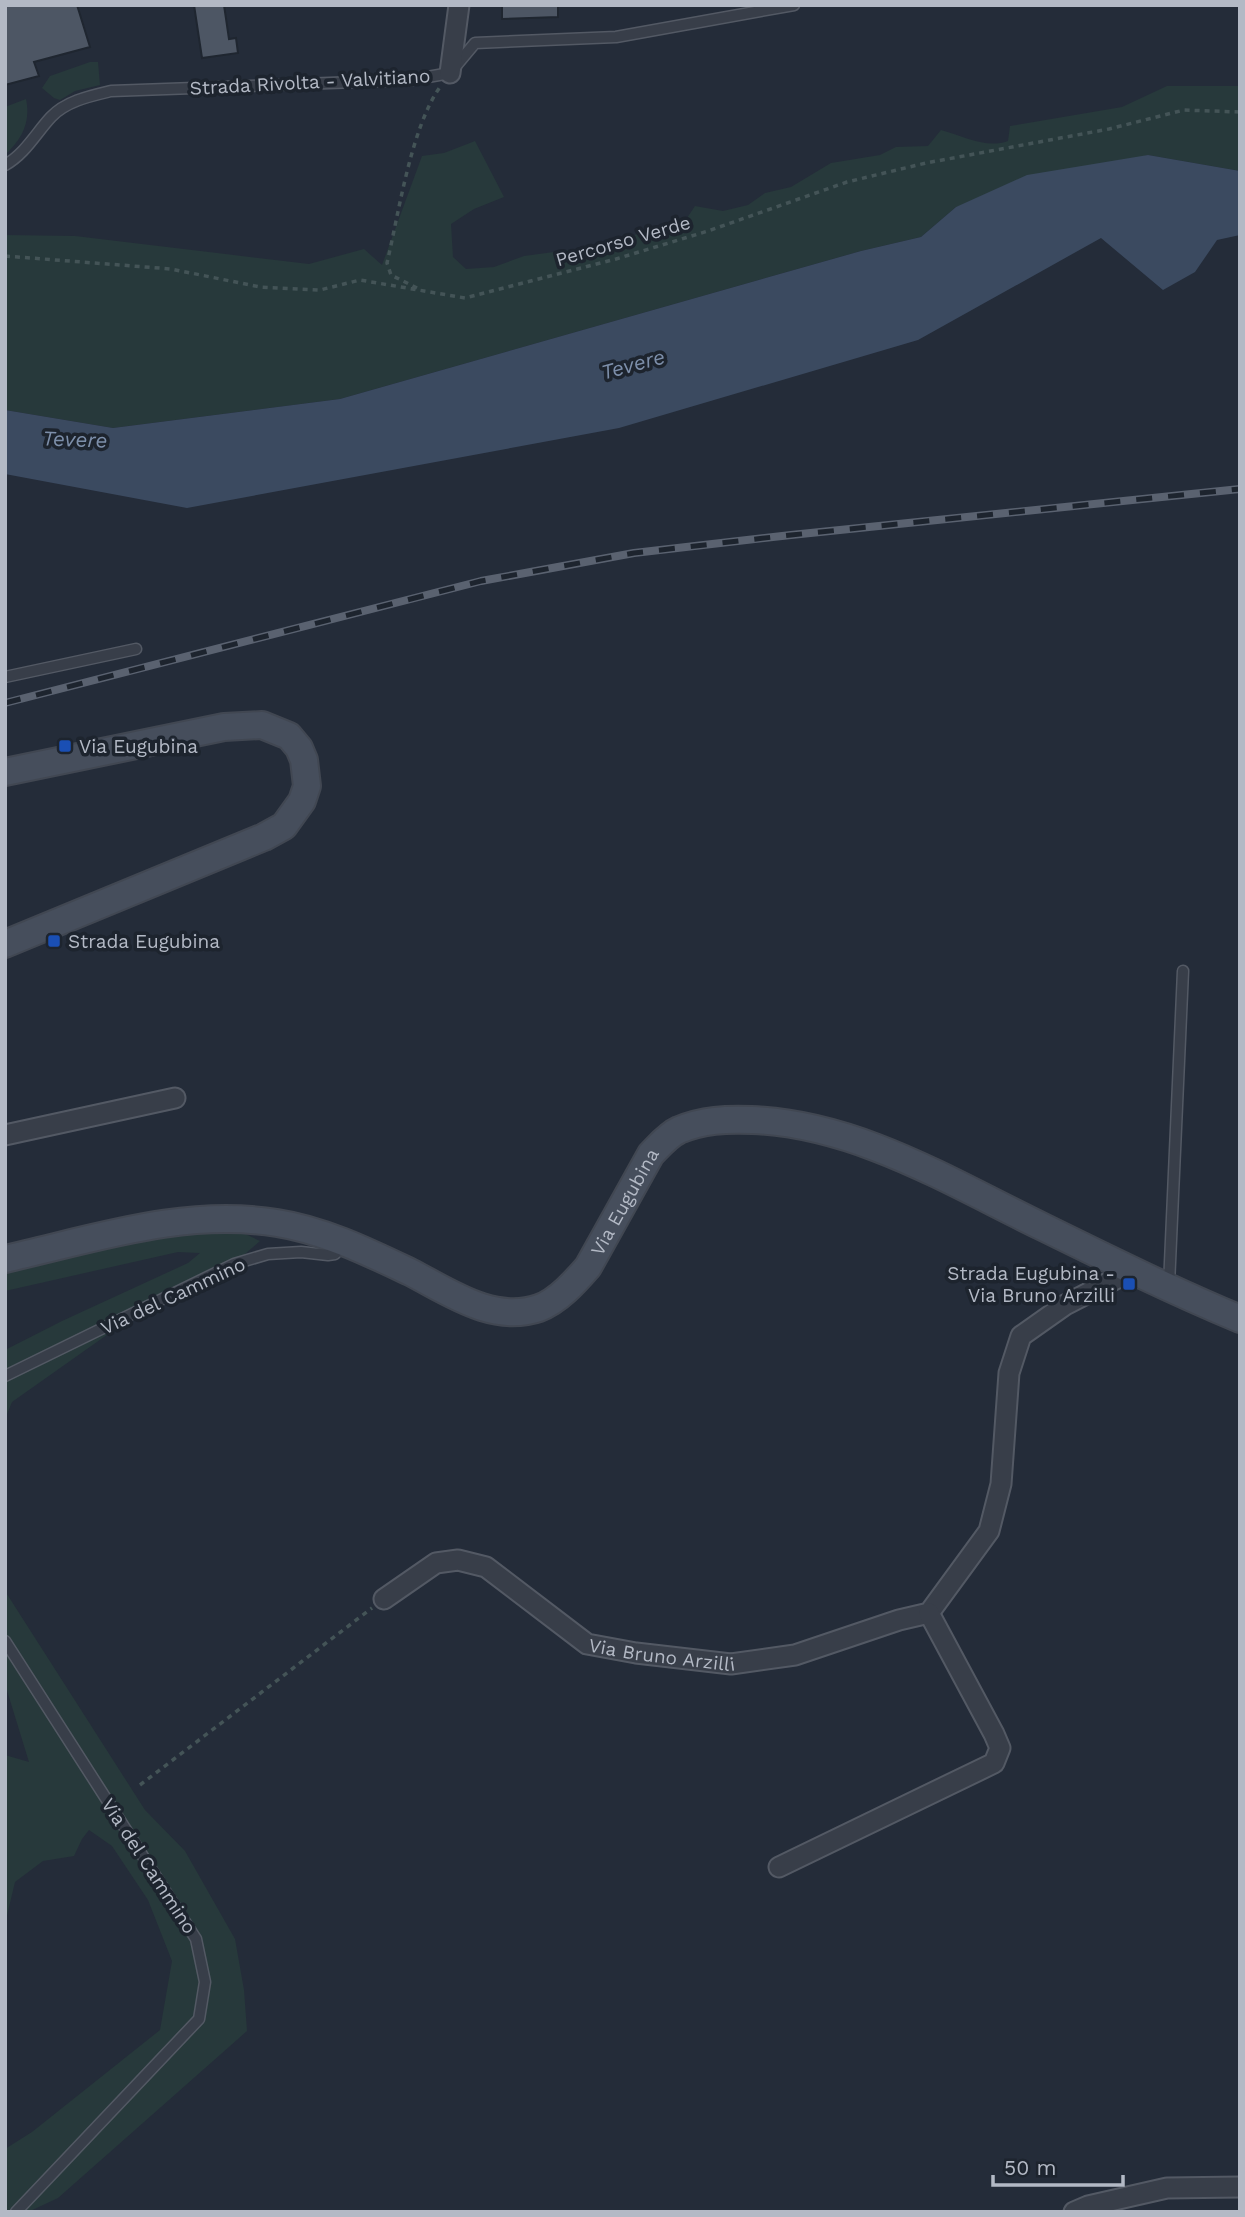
<svg xmlns="http://www.w3.org/2000/svg" width="1245" height="2217" viewBox="0 0 1245 2217" font-family="'Work Sans',sans-serif">
  <style>
    .green { fill: #27393b }
    .water { fill: #3b4a60 }
    .building { fill: #4d5664; stroke: #1f2630; stroke-width: 2 }
    .lines { fill: none; stroke-linecap: round; stroke-linejoin: round }
    .lane-casing { stroke: #535964; stroke-width: 13 }
    .street-casing { stroke: #535964; stroke-width: 23 }
    .secondary-casing { stroke: #414752; stroke-width: 30 }
    .path { stroke: #445457; stroke-width: 3.5; stroke-dasharray: 5 5; stroke-linecap: butt }
    .lane { stroke: #383e49; stroke-width: 10 }
    .street { stroke: #383e49; stroke-width: 19 }
    .secondary { stroke: #464e5c; stroke-width: 26 }
    .rail-casing { stroke: #5a6270; stroke-width: 8 }
    .rail { stroke: #1d242e; stroke-width: 5; stroke-dasharray: 16; stroke-linecap: butt }
    .transit-dot { fill: #1a4fb4; stroke: #1d242e; stroke-width: 2.5 }
    .labels { text-anchor: middle; dominant-baseline: central; stroke-width: 7; stroke-linejoin: round; paint-order: stroke }
    .street-label { font-size: 19px; fill: #b3b9c5; stroke: #1d242e }
    .poi-label { font-size: 19px; fill: #b3b9c5; stroke: #1d242e; text-anchor: start }
    .water-label { font-size: 21px; font-style: italic; fill: #7d8faa; stroke: #1d242e }
  </style>
  <rect width="100%" height="100%" fill="#242c39"/>
  <path class="green" d="M90,62H98L100,85L75,91L60,100L54,98L42,88L50,76Z
    M1167,86H1240V171L1148,155L956,207L921,237L861,251L340,399L113,428L5,410V235L75,236L309,264L364,249L382,265L422,156L444,153L475,141L504,197L474,209L451,224L453,257L466,269L494,267L524,256L591,247L659,228L679,230L695,206L723,211L748,205L765,193L791,187L831,163L880,155L896,147L928,146L941,130C963,136 986,149 1008,141L1010,126L1122,107Z
    M26,99C31,122 22,139 5,155V107Z
    M239,1231L260,1241L208,1286L128,1320L12,1402L5,1419V1350L62,1321L188,1263L200,1253L178,1252L5,1291V1269L138,1234Z
    M5,1591L145,1810L185,1851L235,1939L244,1990L247,2031L58,2198L28,2212H5V2149L32,2132L160,2030L172,1961L148,1900L112,1846L89,1830L82,1839L74,1856L43,1861L15,1882L5,1924V1755L29,1762L5,1684Z"/>
  <path class="water" d="M1148,155L1240,171V235L1217,240L1195,272L1163,290L1101,238L918,340L619,428L187,508L5,474V410L113,428L340,399L861,251L921,237L956,207L1027,175Z"/>
  <path class="building" d="M5,5H77L90,47L34,62L39,76L5,85Z
    M194,5H224L229,39L236,38L238,53L202,58Z
    M502,5H558V17L502,19Z"/>
  <g class="lines">
    <defs>
      <path id="lane" d="M5,165C25,154 36,133 51,117C66,101 90,96 111,91L411,80L450,73L475,43L616,37L794,5
        M5,677L136,649
        M1169,1285L1183,971
        M5,1376L234,1264L268,1254L301,1252L328,1255L335,1254L343,1244
        M5,1641L196,1939L205,1982L199,2019L16,2212"/>
      <g id="street">
        <path d="M450,73L459,5"/>
        <path d="M5,1135L175,1098"/>
        <path id="s1" d="M384,1599L436,1563L458,1560L486,1567L587,1644L636,1653L731,1664L795,1655L899,1620L929,1613L989,1531L1001,1484L1009,1373L1021,1336L1065,1305L1131,1271"/>
        <path d="M779,1867L994,1763L1000,1748L994,1734L929,1613"/>
        <path d="M1074,2212L1088,2206L1167,2188L1240,2187"/>
      </g>
      <g id="secondary">
        <path d="M5,772L224,727L262,725L289,736L299,748L304,760L307,786L302,801L284,826L264,837L5,944"/>
        <path id="s2" d="M5,1259C94,1239 184,1208 277,1223C323,1230 368,1252 410,1272C449,1292 493,1324 539,1308C558,1301 575,1282 588,1267L651,1154C659,1146 668,1135 679,1130C703,1120 726,1119 752,1120C857,1124 950,1182 1043,1227C1108,1259 1173,1291 1240,1319"/>
      </g>
    </defs>
    <use href="#lane" class="lane-casing"/>
    <use href="#street" class="street-casing"/>
    <use href="#secondary" class="secondary-casing"/>
    <path class="path" d="M5,256L171,269L260,287L320,290L360,280L465,298L616,259L708,231L847,182L926,163L1109,129L1184,110L1240,112
      M417,288L391,275L387,263C399,212 411,128 440,87
      M140,1785L372,1608"/>
    <use href="#lane" class="lane"/>
    <use href="#street" class="street"/>
    <use href="#secondary" class="secondary"/>
    <defs>
      <path id="rail" d="M5,703L481,581L634,553L791,535L1240,489"/>
    </defs>
    <use href="#rail" class="rail-casing"/>
    <use href="#rail" class="rail"/>
  </g>
  <g class="transit-dot">
    <rect x="58" y="739" width="14" height="14" rx="3.5"/>
    <rect x="47" y="934" width="14" height="14" rx="3.5"/>
    <rect x="1122" y="1277" width="14" height="14" rx="3.5"/>
  </g>
  <g class="labels">
    <g class="street-label">
      <text transform="translate(310 82) rotate(-3)">Strada Rivolta - Valvitiano</text>
      <text transform="translate(623 241) rotate(-16)">Percorso Verde</text>
      <text stroke="none"><textPath href="#s2" startOffset="696">Via Eugubina</textPath></text>
      <text transform="translate(173 1296) rotate(-25)">Via del Cammino</text>
      <text stroke="none"><textPath href="#s1" startOffset="317">Via Bruno Arzilli</textPath></text>
      <text transform="translate(149 1866) rotate(57)">Via del Cammino</text>
    </g>
    <g class="poi-label">
      <text x="79" y="746">Via Eugubina</text>
      <text x="68" y="941">Strada Eugubina</text>
      <text x="1115" y="1273" text-anchor="end">Strada Eugubina -<tspan x="1115" dy="22">Via Bruno Arzilli</tspan></text>
    </g>
    <g class="water-label">
      <text transform="translate(633 364) rotate(-15)">Tevere</text>
      <text transform="translate(75 439) rotate(2)">Tevere</text>
    </g>
  </g>
  <rect width="1245" height="2217" fill="none" stroke="#b3b9c5" stroke-width="14"/>
  <path d="M993 2175v10h130v-10" fill="none" stroke="#b3b9c5" stroke-width="3.5"/>
  <text x="1004" y="2175" font-size="21" fill="#b3b9c5" stroke="#1d242e" stroke-width="5" paint-order="stroke">50 m</text>
</svg>
